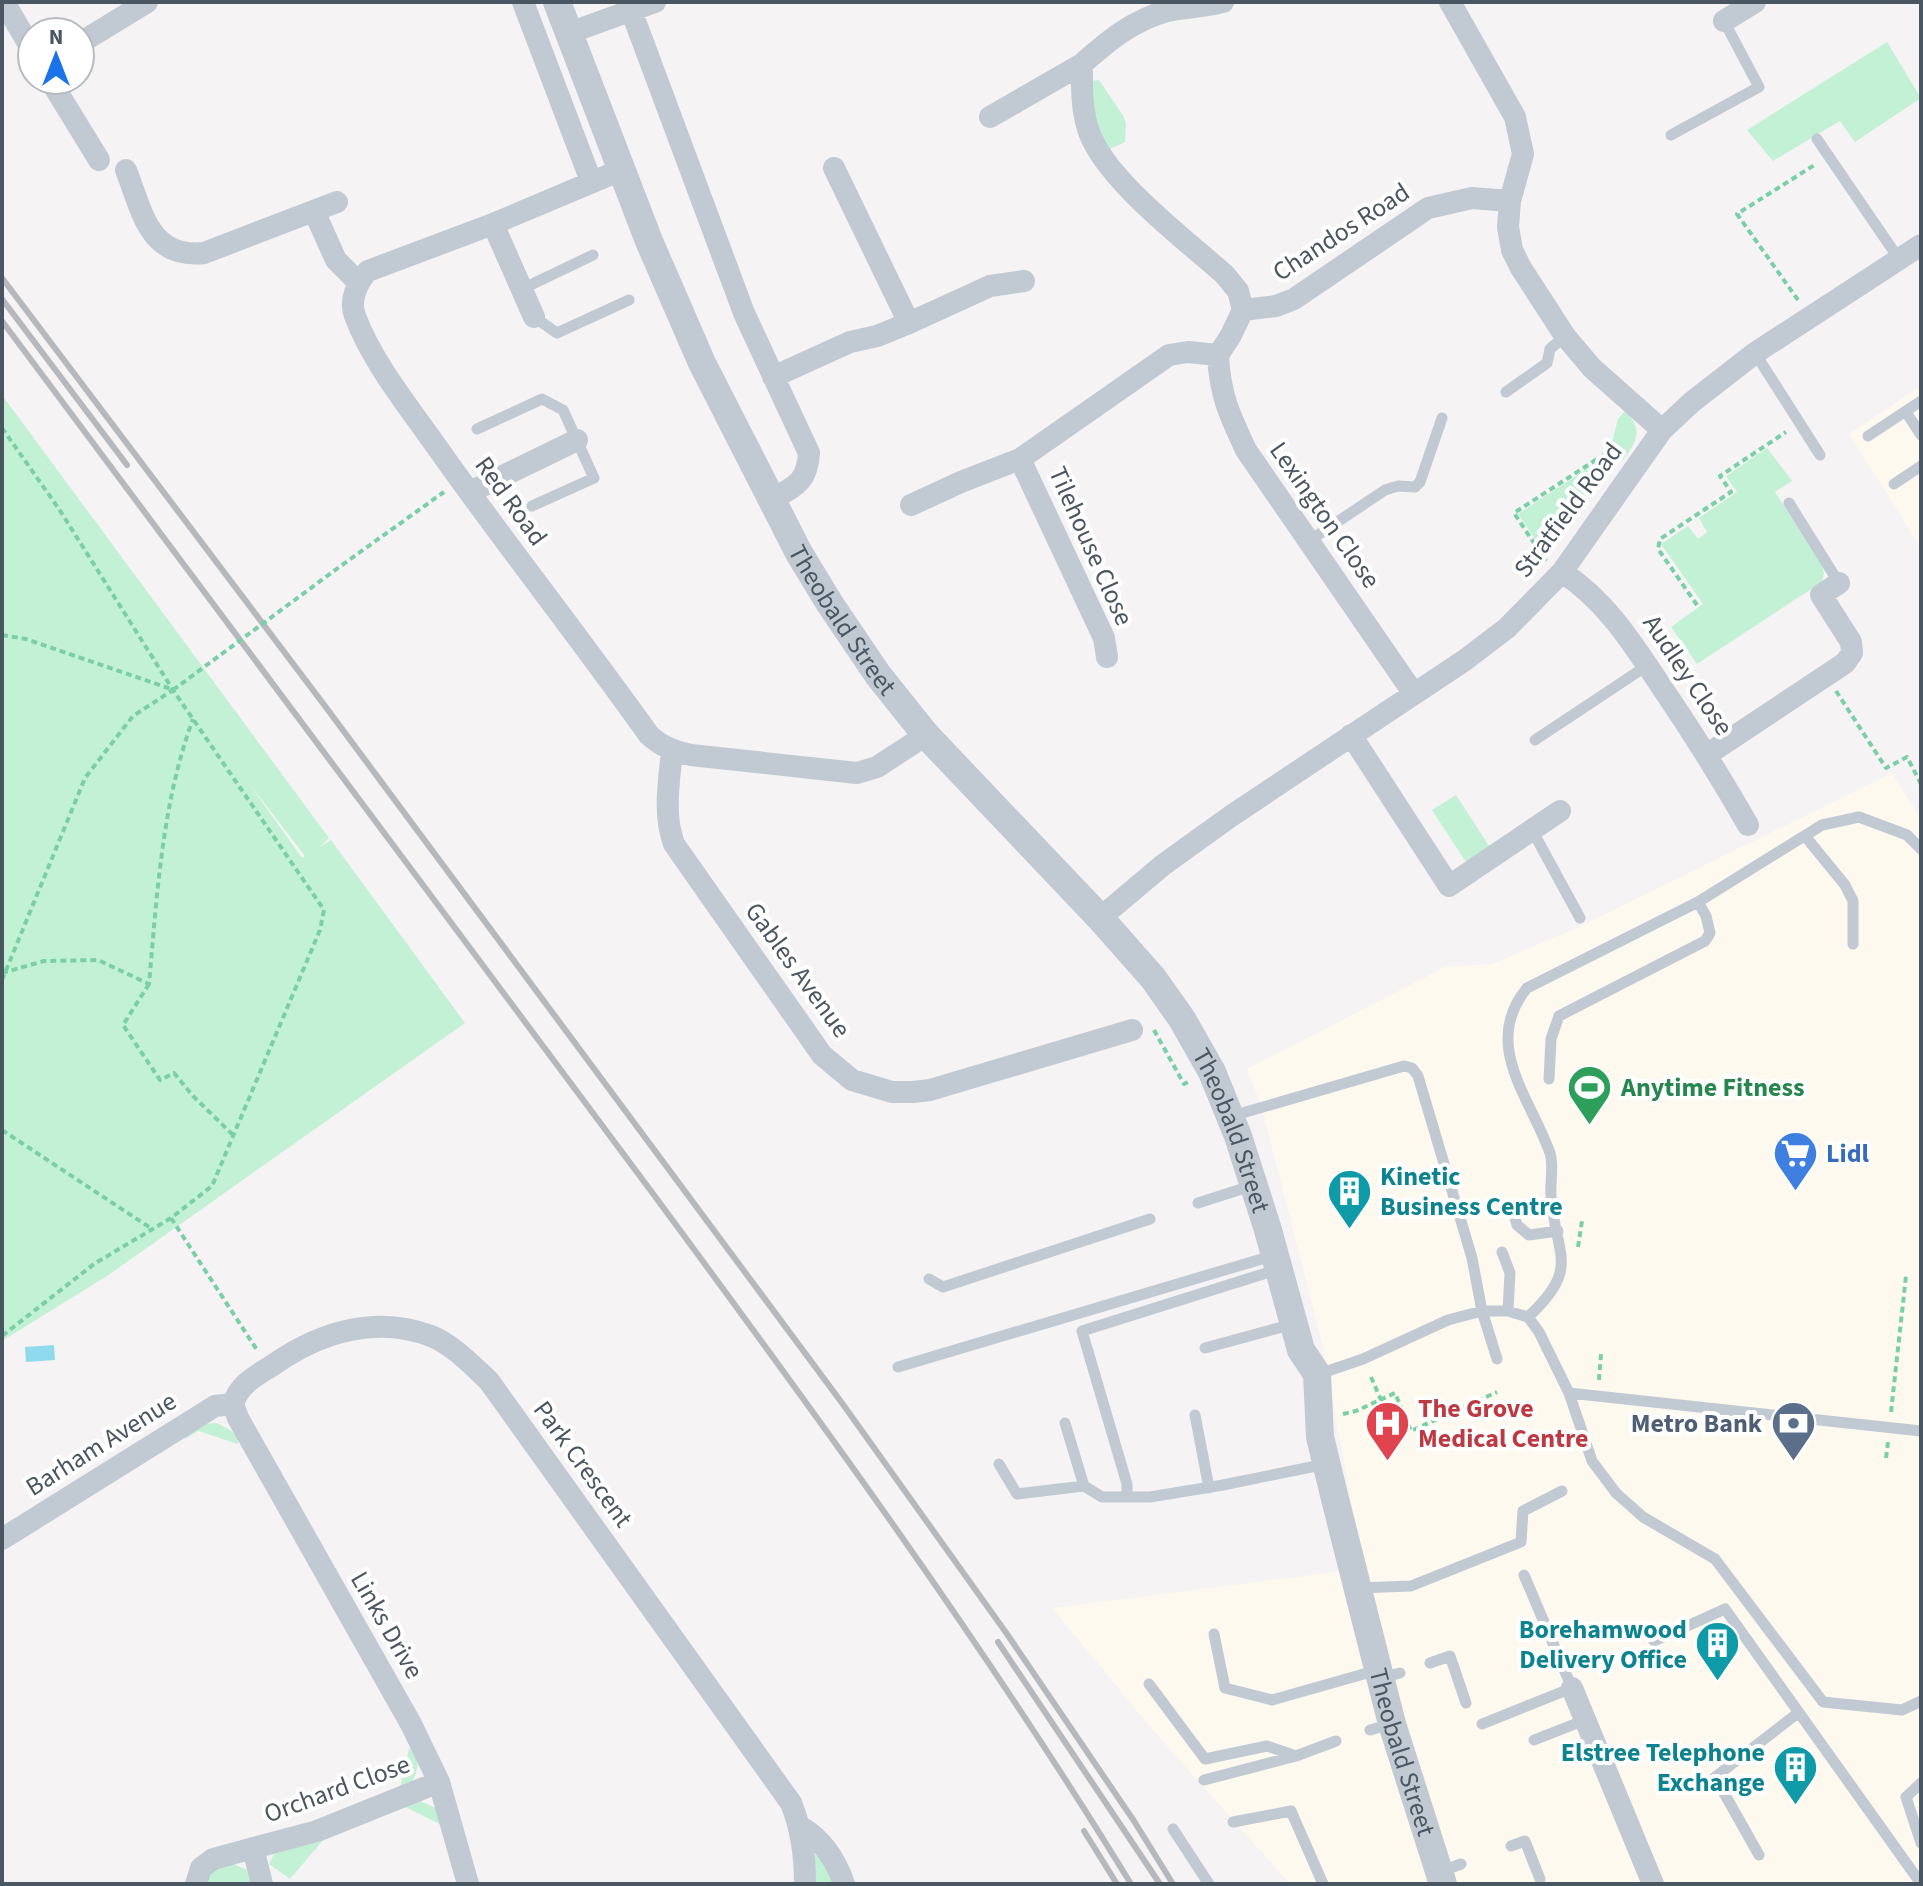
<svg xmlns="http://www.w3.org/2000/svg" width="1923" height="1886" viewBox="0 0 1923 1886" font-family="'Source Sans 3',sans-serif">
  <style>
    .commercial { fill: #fdf9ef }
    .green { fill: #c3f1d5; fill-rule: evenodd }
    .water { fill: #90daee }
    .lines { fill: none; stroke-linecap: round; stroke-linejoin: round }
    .path { stroke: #7ad0a6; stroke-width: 4; stroke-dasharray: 6 4; stroke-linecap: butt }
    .service { stroke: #c1cad2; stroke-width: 11 }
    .minor { stroke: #c1cad2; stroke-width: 22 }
    .tertiary { stroke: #c1cad2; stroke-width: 28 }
    .rail { stroke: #b5b8bd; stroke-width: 6 }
    .path-bridge { stroke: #7ad0a6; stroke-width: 4; stroke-dasharray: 6 4; stroke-linecap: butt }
    .labels { text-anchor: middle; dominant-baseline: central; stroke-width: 8; stroke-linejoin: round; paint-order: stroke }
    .street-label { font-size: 26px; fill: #4a5661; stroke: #fff }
    .leisure-label { font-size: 26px; font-weight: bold; fill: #27864d; stroke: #fff; text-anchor: start }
    .shop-label { font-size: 26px; font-weight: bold; fill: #366cbe; stroke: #fff; text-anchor: start }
    .culture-label { font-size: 26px; font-weight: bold; fill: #0d838f; stroke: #fff; text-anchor: end }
    .health-label { font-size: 26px; font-weight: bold; fill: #be3a42; stroke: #fff; text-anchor: start }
    .service-label { font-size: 26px; font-weight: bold; fill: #4e5e75; stroke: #fff; text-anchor: end }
  </style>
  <rect width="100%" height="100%" fill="#f5f3f3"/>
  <path class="commercial" d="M1921,386V548L1849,434Z
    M1892,773L1921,819V1884H1290L1152,1729L1052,1608L1336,1572L1362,1559L1322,1343L1261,1105L1247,1069L1445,967L1492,964L1579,927Z"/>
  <path class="green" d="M1887,42L1921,98L1855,142L1840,121L1773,161L1747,130Z
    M1099,80L1124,117L1126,124L1125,142L1108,150L1097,132L1091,81Z
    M2,395L329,838L318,848L331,840L465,1023L107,1276L2,1341ZM248,782L305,856L302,858Z
    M1625,411C1644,429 1637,443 1622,461L1609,453L1618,419Z
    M1767,448L1792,481L1775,492L1822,565L1824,574L1822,582L1697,664L1671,627L1703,604L1661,544L1688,526L1698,539L1707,532L1699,518L1737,492L1726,476Z
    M1597,462C1586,497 1566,525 1545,554L1518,514Z
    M1456,795L1491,849L1468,865L1432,810Z
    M217,1423L235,1433L239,1439L238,1444L198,1431L185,1439L184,1435L203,1424Z
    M414,1748C420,1762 418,1774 409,1786L400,1788L409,1749Z
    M420,1801L436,1808L444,1826L403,1806Z
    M324,1839L290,1879L269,1864L274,1854Z
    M819,1852L839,1884H813L812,1856Z
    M231,1863L247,1870L255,1884H203L213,1868Z"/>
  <path class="water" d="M54,1345L55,1360L26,1362L25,1347Z"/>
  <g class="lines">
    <path class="path" d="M1798,300L1737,214L1816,164
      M2,428L59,509L173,690L324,910L320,930L212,1186L171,1218L94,1264L2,1336
      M1546,561L1514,513L1605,454L1617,461
      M342,565L444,492
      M1697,605L1658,549L1660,539L1731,492L1720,476L1786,432
      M2,635L26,639L171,689
      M1836,691L1886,768L1907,757L1921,784
      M2,973L44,961L98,960L149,984C157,895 162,803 193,719
      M2,980L85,778L133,716L173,690
      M149,984L123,1025L160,1080L174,1073L193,1096L232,1134
      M1154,1030L1184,1084L1190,1081
      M2,1130L152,1229
      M171,1218L257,1350
      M1578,1247L1582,1221
      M1371,1377L1381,1400
      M1599,1380L1601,1354
      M1891,1412L1906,1276
      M1343,1414L1356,1411L1395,1393L1411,1431L1497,1392
      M1886,1458L1888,1442"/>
    <path class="service" d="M1671,135L1759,87L1724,21
      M1817,139L1899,259
      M522,289L593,255
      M534,317L557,333L629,300
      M1755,353L1820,455
      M1506,392L1547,363L1550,349L1565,336
      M1906,412L1921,435
      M477,429L542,399L563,410L594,478L532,506
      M1868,436L1921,401
      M1894,484L1921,466
      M1789,503L1839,583
      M1309,541L1385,490L1398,486L1415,487L1420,482L1442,418
      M1535,740L1648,665
      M1532,830L1580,918
      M1805,836L1845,885L1853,901V944
      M1549,1079L1551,1039L1559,1016L1705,941L1710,933L1706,916L1698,902
      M1232,1116L1404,1066L1412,1068L1418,1076L1472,1258L1482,1311L1497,1359
      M1198,1203L1254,1185
      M1512,1207L1517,1225L1529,1235L1558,1231
      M1502,1252L1510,1273L1508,1311
      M929,1279L943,1287L1150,1219
      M1528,1317C1582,1267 1555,1256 1551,1195C1550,1182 1554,1165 1550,1153C1530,1097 1481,1044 1527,988L1698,902L1822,825L1859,817L1907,835L1921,849
      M1205,1348L1293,1324
      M898,1367L1275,1255
      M1319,1374L1363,1359L1448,1320L1482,1311H1508L1528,1317L1539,1332L1569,1393L1592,1461L1616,1493L1643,1517L1715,1559L1823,1702L1902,1710L1921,1701
      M1569,1393L1921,1431
      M1195,1415L1209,1488
      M1065,1423L1084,1486
      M999,1464L1017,1494L1084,1486L1102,1497H1150L1223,1485L1326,1464
      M1127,1497V1484L1082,1331L1279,1269
      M1358,1588L1411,1586L1521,1542L1523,1511L1562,1491
      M1214,1634L1225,1688L1272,1700L1378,1670
      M1654,1641L1725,1609L1917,1878H1921
      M1430,1663L1450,1656L1466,1703
      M1381,1678L1400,1673
      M1149,1684L1205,1759L1267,1746L1296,1756
      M1482,1724L1572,1688L1524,1575
      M1370,1730L1391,1724
      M1534,1740L1585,1720
      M1204,1780L1296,1756L1336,1741
      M1921,1783L1906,1797L1921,1843
      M1233,1822L1291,1811L1323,1884
      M1173,1829L1209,1884
      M1511,1846L1525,1841L1540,1879
      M1759,1855L1715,1777L1798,1713
      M1439,1872L1461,1864"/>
    <path class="minor" d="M4,2L32,50
      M523,2L591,181
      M628,2L744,313L809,453C807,483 795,486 771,500
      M1223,2C1205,7 1186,7 1167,11C1133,20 1108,41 1082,64C1082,87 1081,109 1089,132C1106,180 1186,240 1225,275L1238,291L1243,310
      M1450,2L1515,117L1523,154L1510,201L1508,227L1512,250L1521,268L1565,336L1592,368L1662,430
      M1724,21L1755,2
      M569,33L655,2
      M80,43L147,2
      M50,80L99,160
      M990,117L1082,64
      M126,170C142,211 149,259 204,253L337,202
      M621,170L493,224L368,271C357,282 349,301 355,316C373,364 410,408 439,450C507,546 580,638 649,735C662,747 674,751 691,755L857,773L877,767L926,735
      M314,211L336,260L359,283
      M493,224L534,317
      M1243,310L1276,306L1294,299L1428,208L1472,198L1510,201
      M909,323L990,286L1024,281
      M1218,355C1220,395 1229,414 1246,450L1414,694
      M773,377L850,342L877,336L909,323L834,168
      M1020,459L1104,638L1107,657
      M470,492L577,440
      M911,505L961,482L1020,459L1169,355L1188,352L1218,355L1230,337L1243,310
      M1562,572C1605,600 1631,641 1659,683C1691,730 1720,776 1748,825
      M1351,735L1449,886L1560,811
      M672,751C669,782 663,814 674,844L822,1055L852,1080L892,1092H913L930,1090L1132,1030
      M1708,754L1845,663L1852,653L1851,642L1821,595L1839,583
      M1100,918L1163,865L1231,816L1465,660L1507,628L1562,572L1662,430L1692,402L1755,353L1921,245
      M233,1404C239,1383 258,1375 276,1363C321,1332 377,1315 431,1336C452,1344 473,1366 489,1381L791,1803C802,1830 805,1855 805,1884
      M233,1404L238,1418L411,1724L439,1782L468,1884
      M2,1539L215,1406L233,1404
      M1572,1688L1653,1884
      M801,1827C823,1840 836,1860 844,1884
      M253,1848L262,1884
      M196,1884L201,1868L213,1859L317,1831L439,1782"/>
    <path class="tertiary" id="s1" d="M557,2L649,241L702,363L799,553L830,604L878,675L926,735L1100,918L1153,978L1182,1019L1212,1072L1238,1136L1268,1230L1301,1350L1317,1374L1320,1437L1335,1499L1392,1724L1443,1884"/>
    <path class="rail" d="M2,278L325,706L842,1403L1007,1634L1134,1821L1173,1884
      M2,299L127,465
      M2,321C216,612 436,900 651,1191C818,1417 984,1644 1131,1884
      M998,1642L1160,1884
      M1084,1831L1117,1884"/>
    <path class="path-bridge" d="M173,690L342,565"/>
  </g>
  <defs>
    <symbol id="stadium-pin" viewBox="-11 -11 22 30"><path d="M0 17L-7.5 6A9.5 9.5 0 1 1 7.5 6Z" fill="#2e9e5b" stroke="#fff"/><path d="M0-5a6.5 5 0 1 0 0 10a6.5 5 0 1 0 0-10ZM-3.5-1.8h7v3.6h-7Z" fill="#fff"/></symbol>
    <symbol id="supermarket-pin" viewBox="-11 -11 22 30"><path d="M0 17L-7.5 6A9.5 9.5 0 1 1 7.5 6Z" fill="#3f7fe0" stroke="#fff"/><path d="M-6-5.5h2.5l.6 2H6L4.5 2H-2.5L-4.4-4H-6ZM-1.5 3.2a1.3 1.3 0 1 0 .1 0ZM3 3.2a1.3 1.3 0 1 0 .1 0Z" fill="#fff"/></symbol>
    <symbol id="building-pin" viewBox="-11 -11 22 30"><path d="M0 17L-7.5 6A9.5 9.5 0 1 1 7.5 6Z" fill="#0f9aa8" stroke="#fff"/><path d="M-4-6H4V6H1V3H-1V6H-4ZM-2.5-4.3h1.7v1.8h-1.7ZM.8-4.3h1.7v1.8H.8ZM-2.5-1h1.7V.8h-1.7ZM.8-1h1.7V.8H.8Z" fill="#fff"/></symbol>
    <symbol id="hospital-pin" viewBox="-11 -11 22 30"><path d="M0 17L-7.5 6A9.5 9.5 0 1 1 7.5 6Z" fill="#e0444e" stroke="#fff"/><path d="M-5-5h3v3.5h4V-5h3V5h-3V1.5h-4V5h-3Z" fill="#fff"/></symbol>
    <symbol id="bank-pin" viewBox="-11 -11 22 30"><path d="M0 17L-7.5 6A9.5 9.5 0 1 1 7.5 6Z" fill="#5c6f8a" stroke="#fff"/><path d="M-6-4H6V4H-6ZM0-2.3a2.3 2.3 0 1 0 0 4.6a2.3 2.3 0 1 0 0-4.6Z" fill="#fff"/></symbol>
  </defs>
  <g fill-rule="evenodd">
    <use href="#stadium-pin" x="1564" y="1062" width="51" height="69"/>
    <use href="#supermarket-pin" x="1770" y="1128" width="51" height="69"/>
    <use href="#building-pin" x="1324" y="1166" width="51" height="69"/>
    <use href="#hospital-pin" x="1362" y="1398" width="51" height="69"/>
    <use href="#bank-pin" x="1768" y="1398" width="51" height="69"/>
    <use href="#building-pin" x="1692" y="1618" width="51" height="69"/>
    <use href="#building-pin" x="1770" y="1742" width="51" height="69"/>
  </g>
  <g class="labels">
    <g class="street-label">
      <text transform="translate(1341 232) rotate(-33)">Chandos Road</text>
      <text transform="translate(511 501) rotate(54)">Red Road</text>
      <text transform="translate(1568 510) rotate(-53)">Stratfield Road</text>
      <text transform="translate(1325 515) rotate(55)">Lexington Close</text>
      <text transform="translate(1091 546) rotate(66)">Tilehouse Close</text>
      <text stroke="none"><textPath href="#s1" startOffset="682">Theobald Street</textPath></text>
      <text transform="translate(1688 675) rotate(56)">Audley Close</text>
      <text transform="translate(798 970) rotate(54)">Gables Avenue</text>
      <text stroke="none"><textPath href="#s1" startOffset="1330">Theobald Street</textPath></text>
      <text transform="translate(101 1444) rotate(-32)">Barham Avenue</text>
      <text transform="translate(583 1464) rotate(54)">Park Crescent</text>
      <text transform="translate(387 1625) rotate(60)">Links Drive</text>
      <text stroke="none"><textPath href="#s1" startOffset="1978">Theobald Street</textPath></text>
      <text transform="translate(337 1789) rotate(-20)">Orchard Close</text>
    </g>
    <g class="leisure-label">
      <text x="1621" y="1087">Anytime Fitness</text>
    </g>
    <g class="shop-label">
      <text x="1826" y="1153">Lidl</text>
    </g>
    <g class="culture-label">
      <text x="1380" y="1176" text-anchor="start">Kinetic<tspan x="1380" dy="30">Business Centre</tspan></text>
      <text x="1687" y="1629">Borehamwood<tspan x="1687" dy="30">Delivery Office</tspan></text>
      <text x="1765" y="1752">Elstree Telephone<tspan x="1765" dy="30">Exchange</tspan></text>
    </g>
    <g class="health-label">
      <text x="1418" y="1408">The Grove<tspan x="1418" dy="30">Medical Centre</tspan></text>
    </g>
    <g class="service-label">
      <text x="1762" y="1423">Metro Bank</text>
    </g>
  </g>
  <rect width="1923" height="1886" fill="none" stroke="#4a5661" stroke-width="8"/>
  <g transform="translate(56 56)"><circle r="38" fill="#ffffff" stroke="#b7bbc0" stroke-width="2"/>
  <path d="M0-6L14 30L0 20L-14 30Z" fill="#1a73e8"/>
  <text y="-12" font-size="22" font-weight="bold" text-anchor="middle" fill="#4a5661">N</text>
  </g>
</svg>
